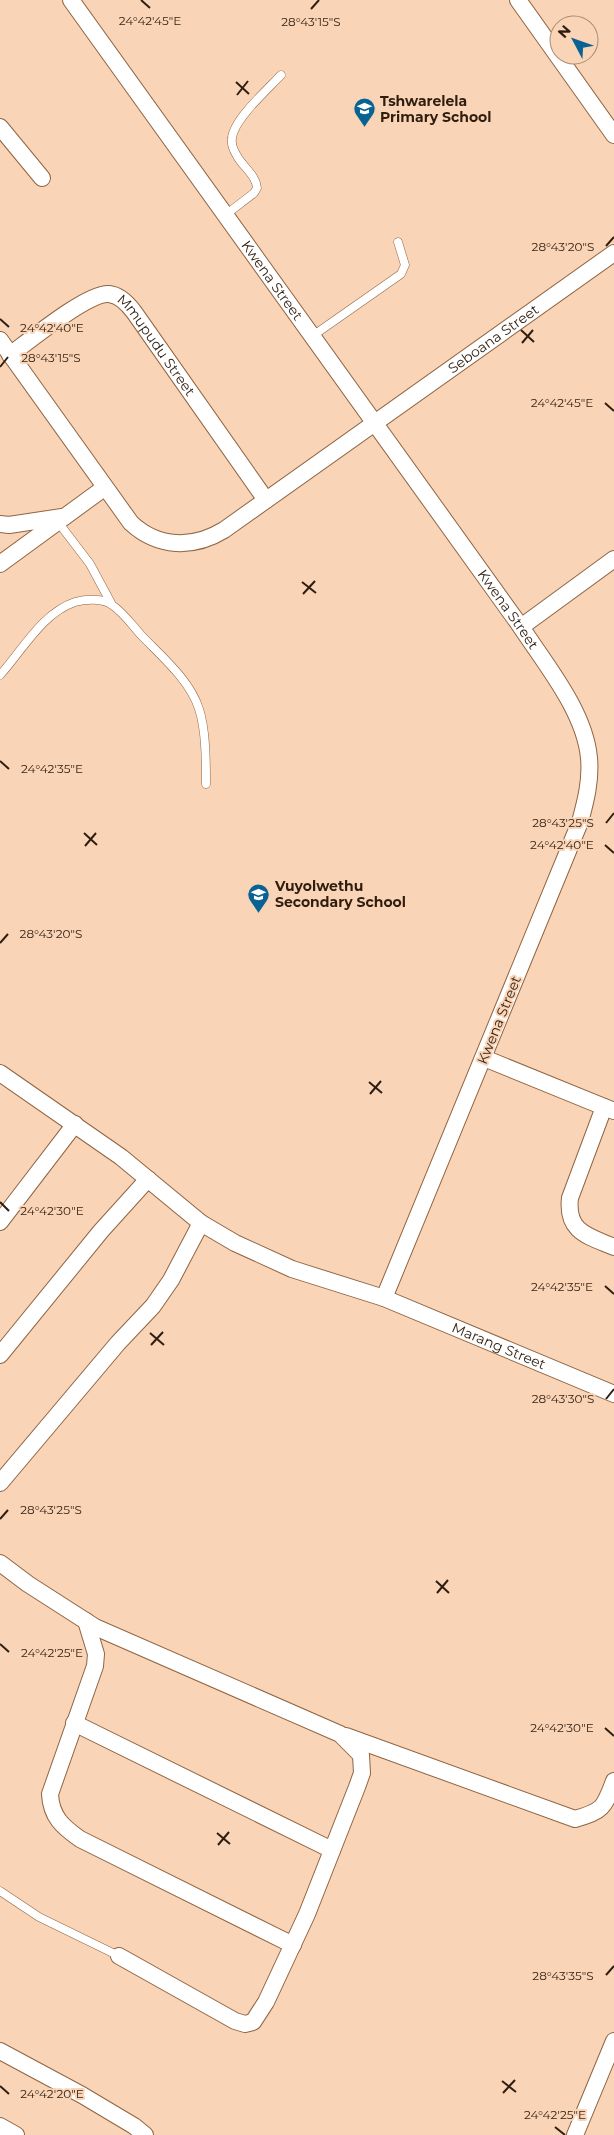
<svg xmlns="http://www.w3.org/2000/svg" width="614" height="2135" viewBox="0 0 614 2135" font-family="Montserrat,sans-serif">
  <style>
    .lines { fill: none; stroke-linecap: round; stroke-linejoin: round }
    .lane-casing { stroke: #8f6543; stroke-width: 9 }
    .street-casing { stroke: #8f6543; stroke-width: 18 }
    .lane { stroke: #fff; stroke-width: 8 }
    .street { stroke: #fff; stroke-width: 16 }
    .ticks { fill: none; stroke: #2f1e10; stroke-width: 2 }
    .labels { text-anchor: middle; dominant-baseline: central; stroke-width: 4; stroke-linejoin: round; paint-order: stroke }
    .poi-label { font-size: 14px; font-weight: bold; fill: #2f1e10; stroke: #fad4b6; text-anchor: start }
    .street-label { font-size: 14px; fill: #2f1e10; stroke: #fad4b6 }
    .ticks-label { font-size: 12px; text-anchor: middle; fill: #2f1e10; stroke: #fad4b6; stroke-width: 4; stroke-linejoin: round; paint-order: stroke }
  </style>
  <rect width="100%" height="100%" fill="#fad4b6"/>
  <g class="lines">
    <defs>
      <path id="lane" d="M224,216L254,193L257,188C256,175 243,167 237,156C234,151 231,143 232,138C234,119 268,89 281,75
        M311,337L401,274L405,265L398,242
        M58,522L90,564L111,603
        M0,675C22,651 42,613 75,602C86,599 103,598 112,605C123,612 132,625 141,635C161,656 190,680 199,709C206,730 206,762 206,784
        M0,1891L39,1917L119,1956"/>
      <g id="street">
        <path id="s1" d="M71,0L521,627C546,665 585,712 589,758C591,780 586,800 580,822L384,1298"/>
        <path d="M518,0L614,135"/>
        <path d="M0,127L42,178"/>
        <path id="s2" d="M0,340L131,523C158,548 193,549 224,530L614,253"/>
        <path id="s3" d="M10,355C29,341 88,292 109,294C120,295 128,304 134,312L266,500"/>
        <path d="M0,524L9,525L62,517"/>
        <path d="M0,564L104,488"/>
        <path d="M521,627L614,559"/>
        <path d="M484,1058L614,1111"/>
        <path id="s4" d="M0,1073L121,1157L201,1223L235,1243L292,1269L384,1298L614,1394"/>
        <path d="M604,1107L570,1198C566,1232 588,1236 614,1247"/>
        <path d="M0,1222L75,1124"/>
        <path d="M0,1355L101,1231L148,1179"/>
        <path d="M0,1483L118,1343L153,1306L171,1280L201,1223"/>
        <path d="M0,1563L28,1584L95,1627L340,1734L361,1755L362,1773L357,1787L307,1914L266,2002L253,2022L245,2024L235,2021L119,1956"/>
        <path d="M86,1621L96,1654L95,1666L50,1794C51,1817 63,1827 80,1839L293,1945"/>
        <path d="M74,1723L332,1850"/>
        <path d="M346,1736L575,1819C603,1811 604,1808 614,1781"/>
        <path d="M0,2051L82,2095L134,2126L145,2135"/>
        <path d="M0,2126L16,2135"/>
        <path d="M575,2135L614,2041"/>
      </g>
    </defs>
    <use href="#lane" class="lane-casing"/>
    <use href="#street" class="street-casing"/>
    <use href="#lane" class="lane"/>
    <use href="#street" class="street"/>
  </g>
  <path class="ticks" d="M141,0L150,8M311,9L319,0M236,82L249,94M237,95L248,81M606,246L614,237M0,319L9,327M521,330L534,342M522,343L533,330M0,367L8,357M605,403L614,411M302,582L316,593M303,594L315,581M0,761L9,769M606,823L614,813M84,833L97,845M605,845L614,853M85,846L96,833M0,943L8,934M369,1082L382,1093M370,1094L381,1081M0,1202L9,1211M605,1286L614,1294M150,1333L164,1345M151,1345L163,1332M606,1399L614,1389M0,1519L8,1510M436,1581L449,1593M437,1593L448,1580M0,1644L9,1652M605,1728L614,1736M217,1833L230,1844M218,1845L229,1832M606,1975L614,1966M502,2081L516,2092M0,2086L9,2094M503,2093L515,2080M555,2127L565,2135"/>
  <defs>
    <symbol id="school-pin" viewBox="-11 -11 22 30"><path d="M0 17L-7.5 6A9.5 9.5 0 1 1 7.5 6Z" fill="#086394" stroke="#fad4b6"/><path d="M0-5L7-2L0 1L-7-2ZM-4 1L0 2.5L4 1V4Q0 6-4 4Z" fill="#fff"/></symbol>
  </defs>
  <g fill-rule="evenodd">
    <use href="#school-pin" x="352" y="96" width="25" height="34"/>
    <use href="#school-pin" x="246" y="882" width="25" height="34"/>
  </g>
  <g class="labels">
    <g class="poi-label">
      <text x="380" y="101">Tshwarelela<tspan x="380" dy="16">Primary School</tspan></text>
      <text x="275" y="886">Vuyolwethu<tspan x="275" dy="16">Secondary School</tspan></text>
    </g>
    <g class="street-label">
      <text stroke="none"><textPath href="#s1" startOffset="345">Kwena Street</textPath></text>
      <text stroke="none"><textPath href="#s2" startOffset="656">Seboana Street</textPath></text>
      <text stroke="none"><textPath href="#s3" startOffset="189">Mmupudu Street</textPath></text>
      <text stroke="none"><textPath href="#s1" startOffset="750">Kwena Street</textPath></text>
      <text transform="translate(499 1020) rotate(-68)">Kwena Street</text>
      <text stroke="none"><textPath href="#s4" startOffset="574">Marang Street</textPath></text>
    </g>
  </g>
  <g class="ticks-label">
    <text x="150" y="25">24°42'45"E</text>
    <text x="311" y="26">28°43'15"S</text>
    <text x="563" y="251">28°43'20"S</text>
    <text x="52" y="332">24°42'40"E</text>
    <text x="51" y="362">28°43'15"S</text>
    <text x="562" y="407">24°42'45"E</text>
    <text x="52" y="773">24°42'35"E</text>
    <text x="563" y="827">28°43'25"S</text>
    <text x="562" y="849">24°42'40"E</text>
    <text x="51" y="938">28°43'20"S</text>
    <text x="52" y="1215">24°42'30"E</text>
    <text x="562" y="1291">24°42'35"E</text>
    <text x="563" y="1403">28°43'30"S</text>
    <text x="51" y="1514">28°43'25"S</text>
    <text x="52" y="1657">24°42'25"E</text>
    <text x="562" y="1732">24°42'30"E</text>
    <text x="563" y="1980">28°43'35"S</text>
    <text x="52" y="2098">24°42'20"E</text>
    <text x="555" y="2119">24°42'25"E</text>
  </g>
  <g transform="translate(574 40) rotate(311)"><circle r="24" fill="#fad4b6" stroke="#a98b74"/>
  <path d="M0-4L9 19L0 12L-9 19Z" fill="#086394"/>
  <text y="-8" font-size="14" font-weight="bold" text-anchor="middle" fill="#2f1e10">N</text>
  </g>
</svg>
